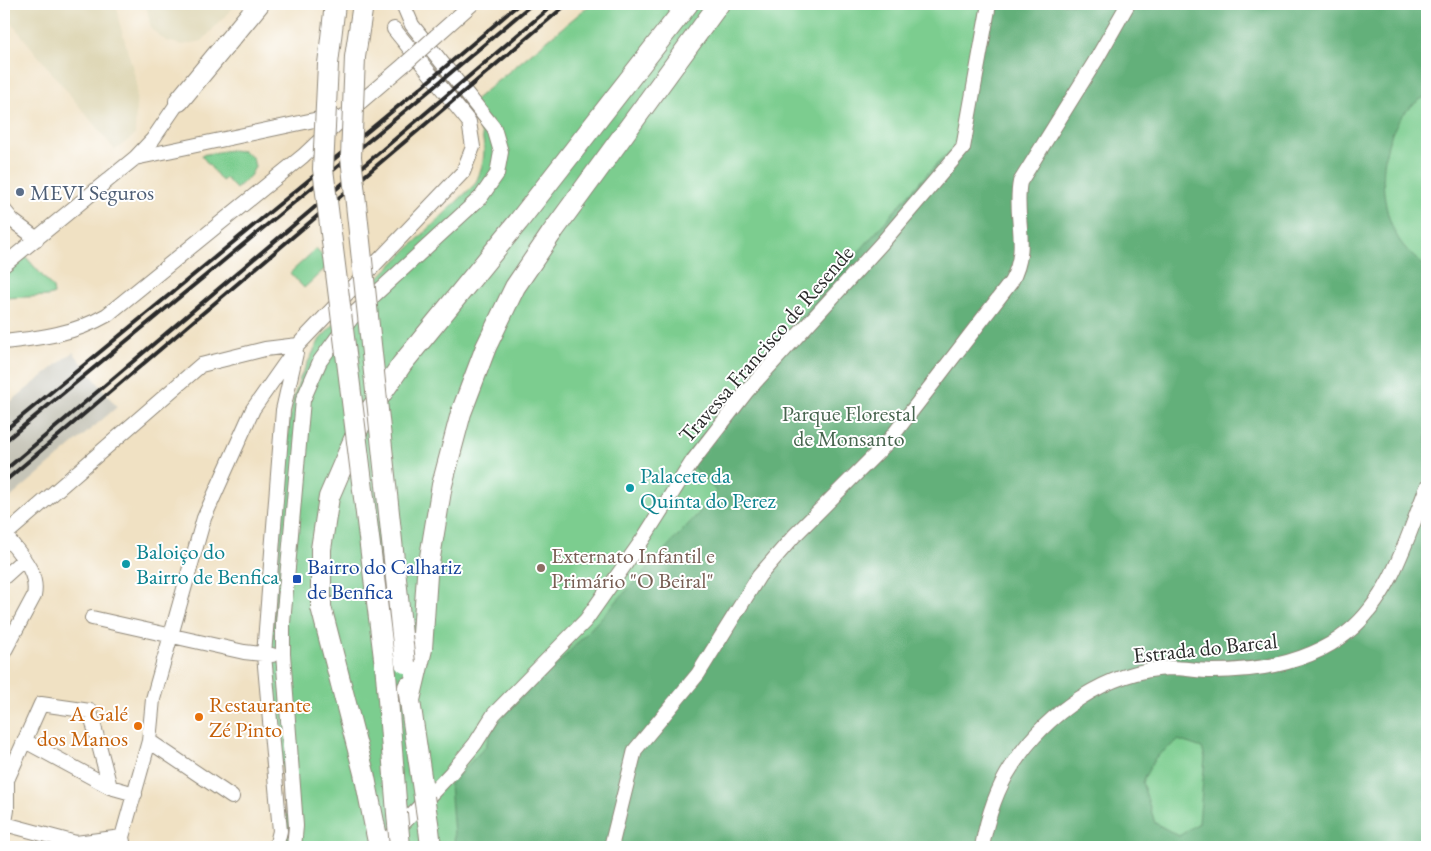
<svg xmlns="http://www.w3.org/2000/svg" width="1431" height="851" viewBox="0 0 1431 851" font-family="'EB Garamond',serif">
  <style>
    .built { fill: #dfd8b7 }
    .industrial { fill: #c6c5b8 }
    .green { fill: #7bcd8f; stroke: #537c5d }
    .forest { fill: #64b07a; stroke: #486e52; fill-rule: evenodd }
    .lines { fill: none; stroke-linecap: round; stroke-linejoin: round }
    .minor-casing { stroke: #8e8677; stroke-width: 16 }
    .highway-casing { stroke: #8e8677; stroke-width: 22 }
    .minor { stroke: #fff; stroke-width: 14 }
    .highway { stroke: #fff; stroke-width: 20 }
    .rail { stroke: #2b2b2b; stroke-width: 4 }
    .minor-bridge-casing { stroke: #8e8677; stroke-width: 16; stroke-linecap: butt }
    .highway-bridge-casing { stroke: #8e8677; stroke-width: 22; stroke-linecap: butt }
    .minor-bridge { stroke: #fff; stroke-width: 14 }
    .highway-bridge { stroke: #fff; stroke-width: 20 }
    .service-dot { fill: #5c6f8a; stroke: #fff; stroke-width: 2 }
    .culture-dot { fill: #0f9aa8; stroke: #fff; stroke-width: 2 }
    .education-dot { fill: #8d6e63; stroke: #fff; stroke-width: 2 }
    .transit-dot { fill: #1a4fb4; stroke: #fff; stroke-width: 2 }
    .food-dot { fill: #e8710a; stroke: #fff; stroke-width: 2 }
    .labels { text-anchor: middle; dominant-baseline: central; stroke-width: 4; stroke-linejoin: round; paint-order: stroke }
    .service-label { font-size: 22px; fill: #4e5e75; stroke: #fff; text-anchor: start }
    .street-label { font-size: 22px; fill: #2b2b2b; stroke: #fff }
    .park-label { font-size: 22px; fill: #47644e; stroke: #fff }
    .culture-label { font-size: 22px; fill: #0d838f; stroke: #fff; text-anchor: start }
    .education-label { font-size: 22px; fill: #785e54; stroke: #fff; text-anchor: start }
    .transit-label { font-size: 22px; fill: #164399; stroke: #fff; text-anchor: start }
    .food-label { font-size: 22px; fill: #c56008; stroke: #fff; text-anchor: start }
  </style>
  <rect width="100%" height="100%" fill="#fff"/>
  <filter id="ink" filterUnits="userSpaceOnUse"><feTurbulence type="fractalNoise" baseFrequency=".02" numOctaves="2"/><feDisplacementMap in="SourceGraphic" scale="10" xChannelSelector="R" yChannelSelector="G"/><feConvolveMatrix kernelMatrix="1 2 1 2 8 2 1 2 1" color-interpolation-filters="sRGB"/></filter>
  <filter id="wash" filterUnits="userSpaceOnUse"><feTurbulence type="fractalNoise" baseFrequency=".0096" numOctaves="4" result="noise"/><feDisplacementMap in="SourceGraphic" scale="20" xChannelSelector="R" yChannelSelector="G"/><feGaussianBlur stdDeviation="1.12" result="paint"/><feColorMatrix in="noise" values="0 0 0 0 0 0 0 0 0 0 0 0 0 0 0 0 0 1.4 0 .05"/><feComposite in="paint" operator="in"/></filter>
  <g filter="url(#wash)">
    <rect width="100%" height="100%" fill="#f0e1c3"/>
    <path class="built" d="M4,4H117L119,21L137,83L135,135L115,150L4,14Z
      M146,4H236L202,41L183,45L166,41L151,29Z"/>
    <path class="industrial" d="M73,352L117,407L4,503V391L10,399L7,401L9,403Z"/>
    <path class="green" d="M591,4H1427V847H284L287,831V807L277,724L271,643L289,423L293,400L300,378L320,339L384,272L475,184C489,156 487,131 466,107Z
      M230,150L243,151L253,158L255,167L250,176L236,189L226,178L222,181L201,155Z
      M316,249L330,264L304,288L290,273Z
      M26,257L53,288L54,294L49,296L4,298V276Z"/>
    <path class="forest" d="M981,4H1427V96C1378,118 1373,196 1398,238C1406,251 1416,259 1427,268V847H455L450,784L486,746L491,731L498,722L547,670L555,667L712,499L716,491L685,458L743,384L927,174L956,145ZM1178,740L1202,748L1205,758L1199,823L1179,836L1155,823L1142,782L1155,758Z"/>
  </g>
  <g filter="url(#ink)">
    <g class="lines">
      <defs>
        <path id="minor" d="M436,36L472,4
          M135,158L333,116
          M4,210L13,221L37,239
          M4,265L135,158L153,139L179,101
          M4,342C41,338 74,334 107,315L303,156L357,105L405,64
          M4,536L201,365L265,349L298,345
          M4,577L24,559
          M92,618L244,652L272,655
          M4,652L34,596C39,572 19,553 5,535
          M25,741L110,787L135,794
          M149,741L232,797
          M5,824L76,843L122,837
          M4,828L7,810V780L41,704L90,711L110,787
          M124,847L122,837L149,741L153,699L204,518L253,409L298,345L463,172L473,147L469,122L394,29
          M276,847L280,831L264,655L283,410L296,353
          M294,847L296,826L283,654V623L303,400L320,361L356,312L481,197L497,174L501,152L494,128L412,25L403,4
          M381,847L451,773L475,744L494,714L586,620L643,539L692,462L747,391L882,243L963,148L989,4
          M611,847L635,750L698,674L759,576L794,536L887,443L1011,282C1031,247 1013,217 1020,182L1096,60L1128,4
          M982,847C987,819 996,790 1012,766C1045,714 1107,670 1171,668C1185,668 1198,671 1212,671C1259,671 1311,662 1348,632C1392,596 1407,537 1427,487"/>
        <path id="highway" d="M179,101L259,4
          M386,674L397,813
          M408,687L424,797
          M410,700L422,649L427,575L442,485L461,413L486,347L515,287L551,234L719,4
          M429,829L431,847
          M379,847L364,773L321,607V549L329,497L360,425L402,364L518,222L688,4"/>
      </defs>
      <use href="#minor" class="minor-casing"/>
      <use href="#highway" class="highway-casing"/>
      <use href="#minor" class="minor"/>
      <use href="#highway" class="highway"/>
      <path class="rail" d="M4,431L424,85L519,4
        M4,442L429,91L532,4
        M4,471L554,4
        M4,482L567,4"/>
      <defs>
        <path id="minor-bridge" d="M405,64L436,36"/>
        <path id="highway-bridge" d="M335,4L328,64L323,169L386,674
          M363,4L355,57L351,157L405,663
          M424,797L429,829
          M397,813L400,847"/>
      </defs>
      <use href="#minor-bridge" class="minor-bridge-casing"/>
      <use href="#highway-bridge" class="highway-bridge-casing"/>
      <use href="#minor-bridge" class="minor-bridge"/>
      <use href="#highway-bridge" class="highway-bridge"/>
    </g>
  </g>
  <circle class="service-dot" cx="20" cy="192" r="5"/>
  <g class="culture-dot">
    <circle cx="630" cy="488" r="5"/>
    <circle cx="126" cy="564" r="5"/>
  </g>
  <circle class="education-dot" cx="541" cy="568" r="5"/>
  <rect class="transit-dot" x="292" y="574" width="10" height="10" rx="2.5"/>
  <g class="food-dot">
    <circle cx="199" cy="717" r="5"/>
    <circle cx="138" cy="726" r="5"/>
  </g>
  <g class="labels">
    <g class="service-label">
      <text x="30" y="192">MEVI Seguros</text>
    </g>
    <g class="street-label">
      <text transform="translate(766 344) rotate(-49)">Travessa Francisco de Resende</text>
      <text transform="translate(1205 648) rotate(-6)">Estrada do Barcal</text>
    </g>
    <g class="park-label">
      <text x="849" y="413">Parque Florestal<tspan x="849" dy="25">de Monsanto</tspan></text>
    </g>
    <g class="culture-label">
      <text x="640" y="475">Palacete da<tspan x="640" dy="25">Quinta do Perez</tspan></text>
      <text x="136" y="551">Baloiço do<tspan x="136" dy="25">Bairro de Benfica</tspan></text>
    </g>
    <g class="education-label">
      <text x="551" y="555">Externato Infantil e<tspan x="551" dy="25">Primário "O Beiral"</tspan></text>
    </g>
    <g class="transit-label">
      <text x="307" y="566">Bairro do Calhariz<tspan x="307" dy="25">de Benfica</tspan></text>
    </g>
    <g class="food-label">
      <text x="209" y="704">Restaurante<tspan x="209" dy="25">Zé Pinto</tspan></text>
      <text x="128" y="713" text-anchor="end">A Galé<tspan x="128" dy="25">dos Manos</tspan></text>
    </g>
  </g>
  <rect width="1431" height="851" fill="none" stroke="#fff" stroke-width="20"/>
</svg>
